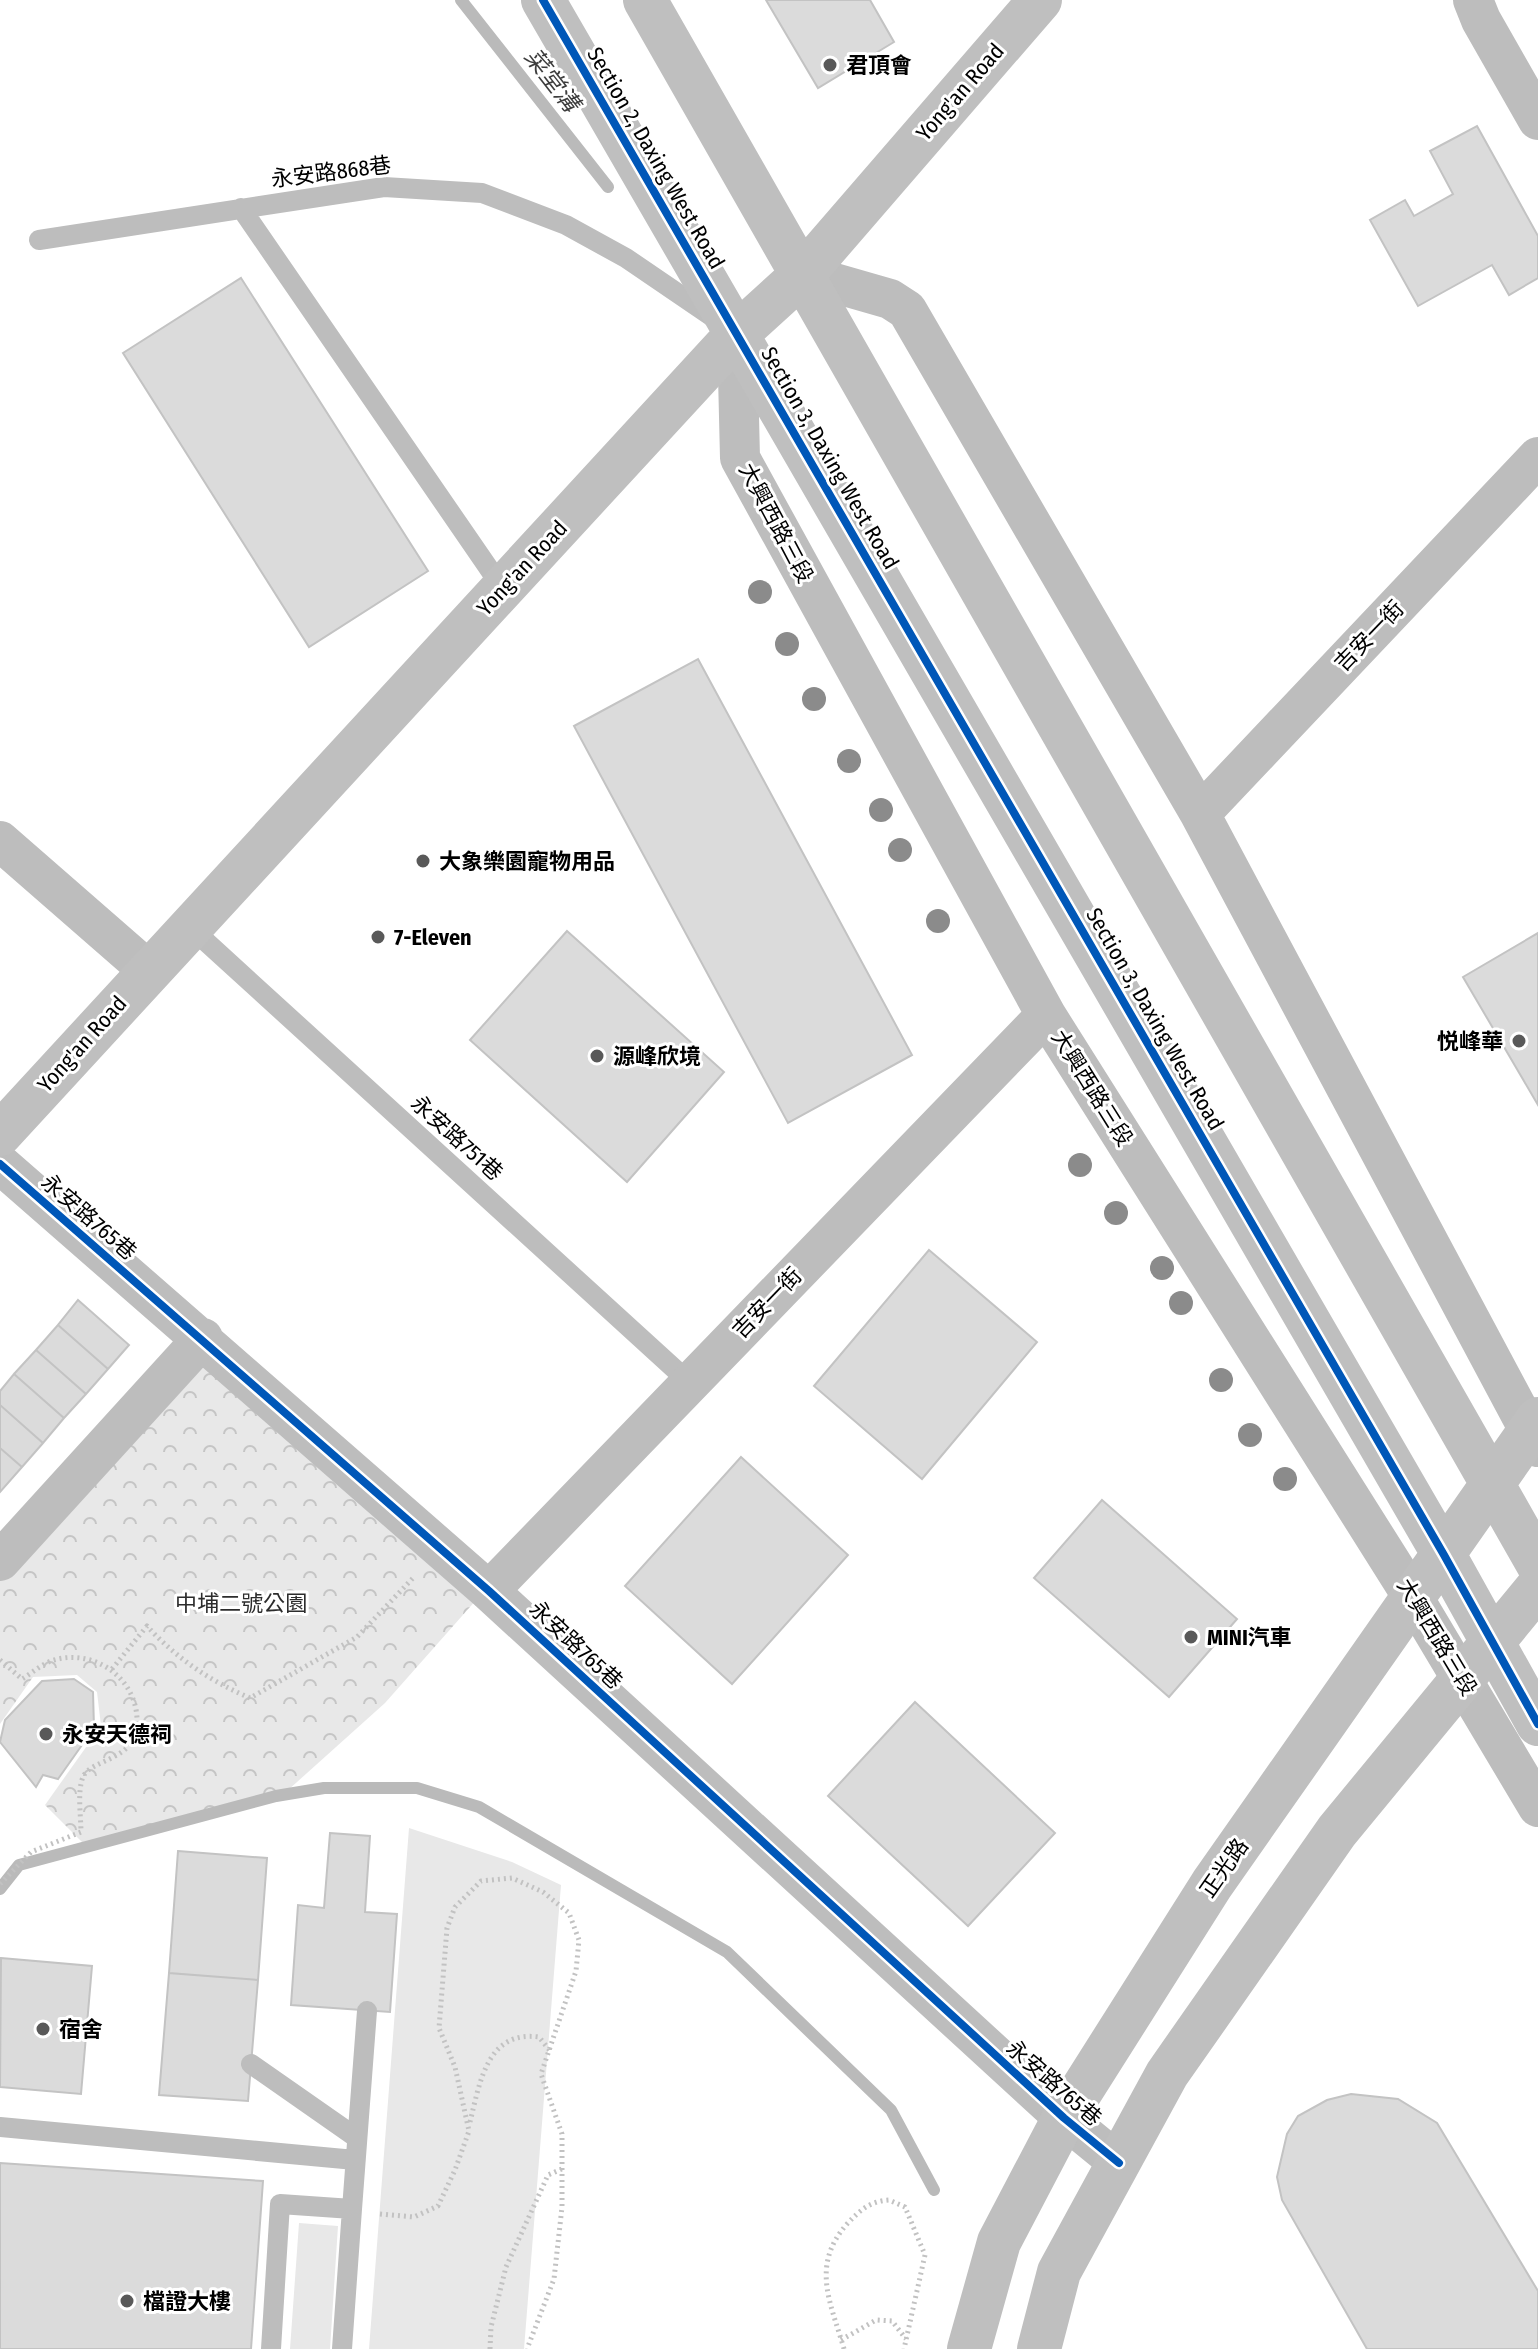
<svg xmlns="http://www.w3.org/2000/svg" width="1538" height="2349" viewBox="0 0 1538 2349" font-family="'Fira Sans Condensed','Noto Sans TC',sans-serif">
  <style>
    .green { fill: #e8e8e8 }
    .forest { fill: url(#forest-crowns) }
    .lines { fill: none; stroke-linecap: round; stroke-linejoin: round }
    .stream { stroke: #bababa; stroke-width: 12 }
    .building { fill: #dbdbdb; stroke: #c3c3c3; stroke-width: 2 }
    .path { stroke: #c2c2c2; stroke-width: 5; stroke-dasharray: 2 4; stroke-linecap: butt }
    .lane { stroke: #bdbdbd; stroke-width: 20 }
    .street { stroke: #bdbdbd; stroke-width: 40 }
    .secondary { stroke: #bfbfbf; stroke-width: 44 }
    .cycleway-casing { stroke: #fff; stroke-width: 13 }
    .cycleway { stroke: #0057b8; stroke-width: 8 }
    .tree { fill: #8b8b8b }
    .poi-dot { fill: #595959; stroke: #fff; stroke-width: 3 }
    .labels { text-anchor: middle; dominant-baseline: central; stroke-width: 6; stroke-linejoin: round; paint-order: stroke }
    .poi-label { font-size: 22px; font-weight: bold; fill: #000; stroke: #fff; text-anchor: start }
    .street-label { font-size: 22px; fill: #000; stroke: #fff }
    .park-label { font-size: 22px; fill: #2c2c2c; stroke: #fff }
    .water-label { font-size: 24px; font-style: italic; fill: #3d3d3d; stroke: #fff }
  </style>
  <defs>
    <pattern id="forest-crowns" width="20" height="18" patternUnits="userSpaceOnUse" patternTransform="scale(2)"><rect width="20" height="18" fill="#e8e8e8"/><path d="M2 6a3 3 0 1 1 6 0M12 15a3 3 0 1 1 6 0" fill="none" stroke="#c5c5c5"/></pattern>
  </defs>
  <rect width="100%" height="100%" fill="#fff"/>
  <path class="green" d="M409,1828L512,1862L561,1885L524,2349H369Z
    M299,2223L338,2226L330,2349H290Z"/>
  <path class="forest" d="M202,1343L485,1590L385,1703L287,1791L89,1849L45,1805L101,1726L97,1692L77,1675L33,1677L0,1724V1566Z"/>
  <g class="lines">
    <path class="stream" d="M461,0L608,187
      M0,1889L19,1865L276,1796L324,1788H417L479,1807L727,1952L891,2110L934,2190"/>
  </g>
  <path class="building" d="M766,0H870L894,42L818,88Z
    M1477,126L1538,236V278L1509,295L1492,265L1418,306L1370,220L1405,200L1414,216L1453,194L1430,151Z
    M241,278L428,571L309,647L123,353Z
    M698,659L912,1055L788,1123L574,726Z
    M567,931L724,1072L627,1182L470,1040Z
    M1538,933V1105L1463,977Z
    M929,1250L1037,1342L922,1479L814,1386Z
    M78,1300L129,1345L108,1369L58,1325Z
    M58,1325L108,1369L86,1394L36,1350Z
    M36,1350L86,1394L64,1418L14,1374Z
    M14,1374L64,1418L43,1443L0,1405V1391Z
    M0,1405L43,1443L22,1467L0,1448Z
    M0,1448L22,1467L0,1492Z
    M741,1457L848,1555L732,1684L625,1586Z
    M1102,1500L1237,1619L1169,1697L1034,1578Z
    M74,1679L93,1692L94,1728L58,1779L43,1775L36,1787L0,1742L5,1720L42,1681Z
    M915,1702L1055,1833L968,1926L828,1796Z
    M330,1833L370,1836L365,1912L397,1914L390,2012L291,2005L298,1905L324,1908Z
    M178,1851L267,1858L258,1980L169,1973Z
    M1,1958L92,1966L81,2094L0,2087Z
    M169,1973L258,1980L248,2101L159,2095Z
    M1351,2094L1398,2099L1437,2123L1538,2291V2349H1367L1282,2200L1277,2177L1287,2134L1298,2116L1327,2100Z
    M0,2163L263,2181L251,2349H0Z"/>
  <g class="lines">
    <path class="path" d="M0,1660L22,1679C32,1673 43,1663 54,1660C96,1648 139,1680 137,1724C136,1761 90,1759 83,1777C77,1791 81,1817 81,1832L31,1852L0,1884
      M112,1669L147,1626C176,1658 210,1681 250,1698L357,1637L413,1578
      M470,2122C480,2082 487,2030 539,2037L551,2052
      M380,2214L414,2217L438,2206L455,2170L469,2131L455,2067L439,2028L447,1928L455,1907L481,1881L512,1878L543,1892L569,1913L579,1940L576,1971L541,2074L562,2134V2207L554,2279L527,2349
      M841,2340L876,2320L892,2321L906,2339
      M490,2349L491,2327L506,2267L548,2175L564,2168
      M844,2349C831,2303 810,2266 847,2224C859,2211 870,2201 889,2200L905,2207L925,2255L904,2349"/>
    <path class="lane" d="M241,208L503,589
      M39,240L384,187L482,193L566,225L626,258L714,318
      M191,928L690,1383
      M251,2064L357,2138
      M0,2127L355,2160
      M352,2209L367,2011
      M271,2349L280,2204L352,2209L342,2349"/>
    <path class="street" d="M1473,0L1481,20L1538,120
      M803,274L890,299L907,310L1200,814L1538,1447
      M737,334L740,458L1046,1015L1414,1599L1538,1807
      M1200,814L1538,457
      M0,841L149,971
      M0,1164L489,1591L1064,2118L1119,2163
      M0,1561L203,1338
      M489,1591L1046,1015"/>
    <path class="secondary" d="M543,0L1444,1555L1538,1724
      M645,0L1538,1564
      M0,1134L737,334L803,274L1040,0
      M969,2349L999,2242L1064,2118L1212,1884L1538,1419
      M1039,2349L1059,2272L1167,2074L1337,1831L1538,1587"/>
    <defs>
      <path id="cycleway" d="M543,0L1444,1555L1538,1724
        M0,1164L489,1591L1064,2118L1119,2163"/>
    </defs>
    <use href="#cycleway" class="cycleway-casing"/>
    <use href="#cycleway" class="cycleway"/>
  </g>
  <g class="tree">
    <circle cx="760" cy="592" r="12"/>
    <circle cx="787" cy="644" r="12"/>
    <circle cx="814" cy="699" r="12"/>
    <circle cx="849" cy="761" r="12"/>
    <circle cx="881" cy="810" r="12"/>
    <circle cx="900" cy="850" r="12"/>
    <circle cx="938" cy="921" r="12"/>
    <circle cx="1080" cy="1165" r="12"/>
    <circle cx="1116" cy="1213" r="12"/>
    <circle cx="1162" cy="1268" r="12"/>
    <circle cx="1181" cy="1303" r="12"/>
    <circle cx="1221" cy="1380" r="12"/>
    <circle cx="1250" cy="1435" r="12"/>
    <circle cx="1285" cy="1479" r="12"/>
  </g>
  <g class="poi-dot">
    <circle cx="830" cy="65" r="8"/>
    <circle cx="423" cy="861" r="8"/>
    <circle cx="378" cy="937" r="8"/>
    <circle cx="1519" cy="1041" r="8"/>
    <circle cx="597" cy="1056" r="8"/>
    <circle cx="1191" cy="1637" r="8"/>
    <circle cx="46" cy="1734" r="8"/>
    <circle cx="43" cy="2029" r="8"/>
    <circle cx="127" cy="2301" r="8"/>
  </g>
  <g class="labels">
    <g class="poi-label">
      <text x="846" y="65">君頂會</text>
      <text x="439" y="861">大象樂園寵物用品</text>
      <text x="394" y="937">7-Eleven</text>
      <text x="1503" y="1041" text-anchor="end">悦峰華</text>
      <text x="613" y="1056">源峰欣境</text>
      <text x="1207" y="1637">MINI汽車</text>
      <text x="62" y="1734">永安天德祠</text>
      <text x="59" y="2029">宿舍</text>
      <text x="143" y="2301">檔證大樓</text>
    </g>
    <g class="street-label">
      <text transform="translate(960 92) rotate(-49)">Yong'an Road</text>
      <text transform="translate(656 158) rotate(60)">Section 2, Daxing West Road</text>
      <text transform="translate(331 172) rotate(-7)">永安路868巷</text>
      <text transform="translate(830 458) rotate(60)">Section 3, Daxing West Road</text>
      <text transform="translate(776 523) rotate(62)">大興西路三段</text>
      <text transform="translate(522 568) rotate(-47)">Yong'an Road</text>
      <text transform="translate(1369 636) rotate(-46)">吉安一街</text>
      <text transform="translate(1155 1019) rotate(60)">Section 3, Daxing West Road</text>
      <text transform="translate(82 1044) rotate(-48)">Yong'an Road</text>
      <text transform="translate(1092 1088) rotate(58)">大興西路三段</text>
      <text transform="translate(457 1138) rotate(42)">永安路751巷</text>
      <text transform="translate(89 1217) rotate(41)">永安路765巷</text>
      <text transform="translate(767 1303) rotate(-46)">吉安一街</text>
      <text transform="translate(1437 1637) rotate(59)">大興西路三段</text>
      <text transform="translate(576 1645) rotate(43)">永安路765巷</text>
      <text transform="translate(1224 1868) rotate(-55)">正光路</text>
      <text transform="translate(1054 2083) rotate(41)">永安路765巷</text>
    </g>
    <g class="park-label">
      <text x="241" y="1603">中埔二號公園</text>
    </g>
    <g class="water-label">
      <text transform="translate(552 80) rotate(52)">菜堂溝</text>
    </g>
  </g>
</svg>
